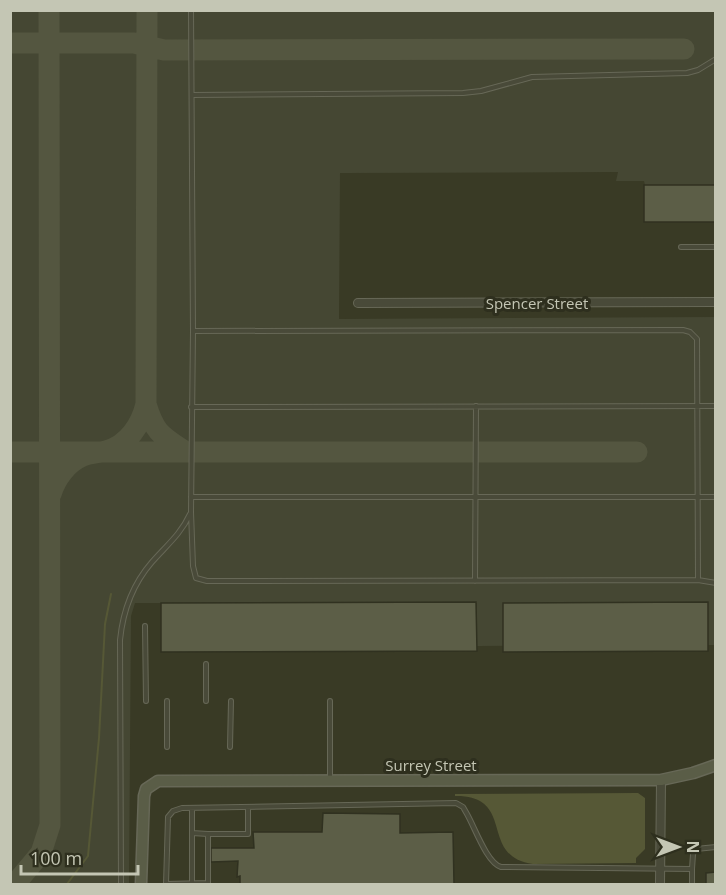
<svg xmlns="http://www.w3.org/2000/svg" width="726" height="895" viewBox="0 0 726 895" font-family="'Open Sans',sans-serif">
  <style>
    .airport { fill: #454733 }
    .water { fill: #565836 }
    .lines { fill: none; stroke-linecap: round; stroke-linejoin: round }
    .stream { stroke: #565836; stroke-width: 2 }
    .taxiway { stroke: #545640; stroke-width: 21 }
    .building { fill: #5c5e47; stroke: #303120; stroke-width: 1.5 }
    .lane-casing { stroke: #676857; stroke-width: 6 }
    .street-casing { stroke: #676857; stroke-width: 10 }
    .secondary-casing { stroke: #676857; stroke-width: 13 }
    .lane { stroke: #494a39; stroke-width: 4 }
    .street { stroke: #494a39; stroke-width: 8 }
    .secondary { stroke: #5a5d47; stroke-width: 10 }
    .labels { text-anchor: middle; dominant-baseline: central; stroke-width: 6; stroke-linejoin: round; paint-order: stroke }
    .street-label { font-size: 15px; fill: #c4c6b4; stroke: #2e2f1e }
  </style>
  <rect width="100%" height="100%" fill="#393a25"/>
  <path class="airport" d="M10,11H715V185H645L644,181H616L618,172L340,173L339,319L715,317V645L477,646V603H135L131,616L129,884H11Z"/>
  <path class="water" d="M638,793L645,798V849L636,858V863L533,864C478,857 517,795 455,796V794Z"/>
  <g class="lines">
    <path class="stream" d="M67,884L88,856L99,738L105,624L111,594"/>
    <path class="taxiway" d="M10,43H134L164,50L684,49
      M146,404C155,434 162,436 186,452
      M10,452H637
      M51,494C56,478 67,463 83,456C91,453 98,453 106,451C128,445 141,425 146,404L147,10
      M15,884L41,853L50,825L49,10"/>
  </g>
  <path class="building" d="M644,185H716V222H644Z
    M476,602L477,651L161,652V603Z
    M708,602V651L503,652V603Z
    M323,813L400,814V833L453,832L454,884H240V876L237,877L238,861L211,862V848H254L253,832H322Z
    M716,872V884H706V873Z"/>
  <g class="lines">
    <defs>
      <path id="lane" d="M191,10L193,331L191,512L193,566L196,578L207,581L698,580L716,583
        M192,95L463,93L481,91L532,77L687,73L698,70L716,59
        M681,247H716
        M193,331L683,330L690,332L697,339L698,580
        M191,407L716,406
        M191,497H716
        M475,581L476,406
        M145,626L146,701
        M206,664V701
        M167,701V747
        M330,701V778
        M230,747L231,701
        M192,808V884
        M208,834H248V807
        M692,869L693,854L696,849L716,847
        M121,884L120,640C123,610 132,585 152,562C166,546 181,534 190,514
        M166,884L168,817L173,811L182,808L456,803L463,807L467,814C475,828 487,863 501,867L692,869V884
        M166,884L208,883V834L192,833"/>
      <path id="street" d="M358,303L716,302
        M660,884L661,780"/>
      <path id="secondary" d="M141,884L144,796L146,789L158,781L661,780L693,773L716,765"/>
    </defs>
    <use href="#lane" class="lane-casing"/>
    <use href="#street" class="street-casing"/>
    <use href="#secondary" class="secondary-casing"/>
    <use href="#lane" class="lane"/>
    <use href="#street" class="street"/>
    <use href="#secondary" class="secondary"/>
  </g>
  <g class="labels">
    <g class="street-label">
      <text x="537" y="303">Spencer Street</text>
      <text x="431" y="765">Surrey Street</text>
    </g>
  </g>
  <rect width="726" height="895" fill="none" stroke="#c4c6b4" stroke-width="24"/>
  <g transform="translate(678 847) rotate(90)" stroke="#2e2f1e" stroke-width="4.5" paint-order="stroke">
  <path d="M0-4.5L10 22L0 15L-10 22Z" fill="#c4c6b4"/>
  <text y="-9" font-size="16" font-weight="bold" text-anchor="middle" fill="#c4c6b4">N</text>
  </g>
  <path d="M21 865v9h117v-9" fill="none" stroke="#c4c6b4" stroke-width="3"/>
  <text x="30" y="865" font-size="18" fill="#c4c6b4" stroke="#2e2f1e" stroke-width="4.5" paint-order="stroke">100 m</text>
</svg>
